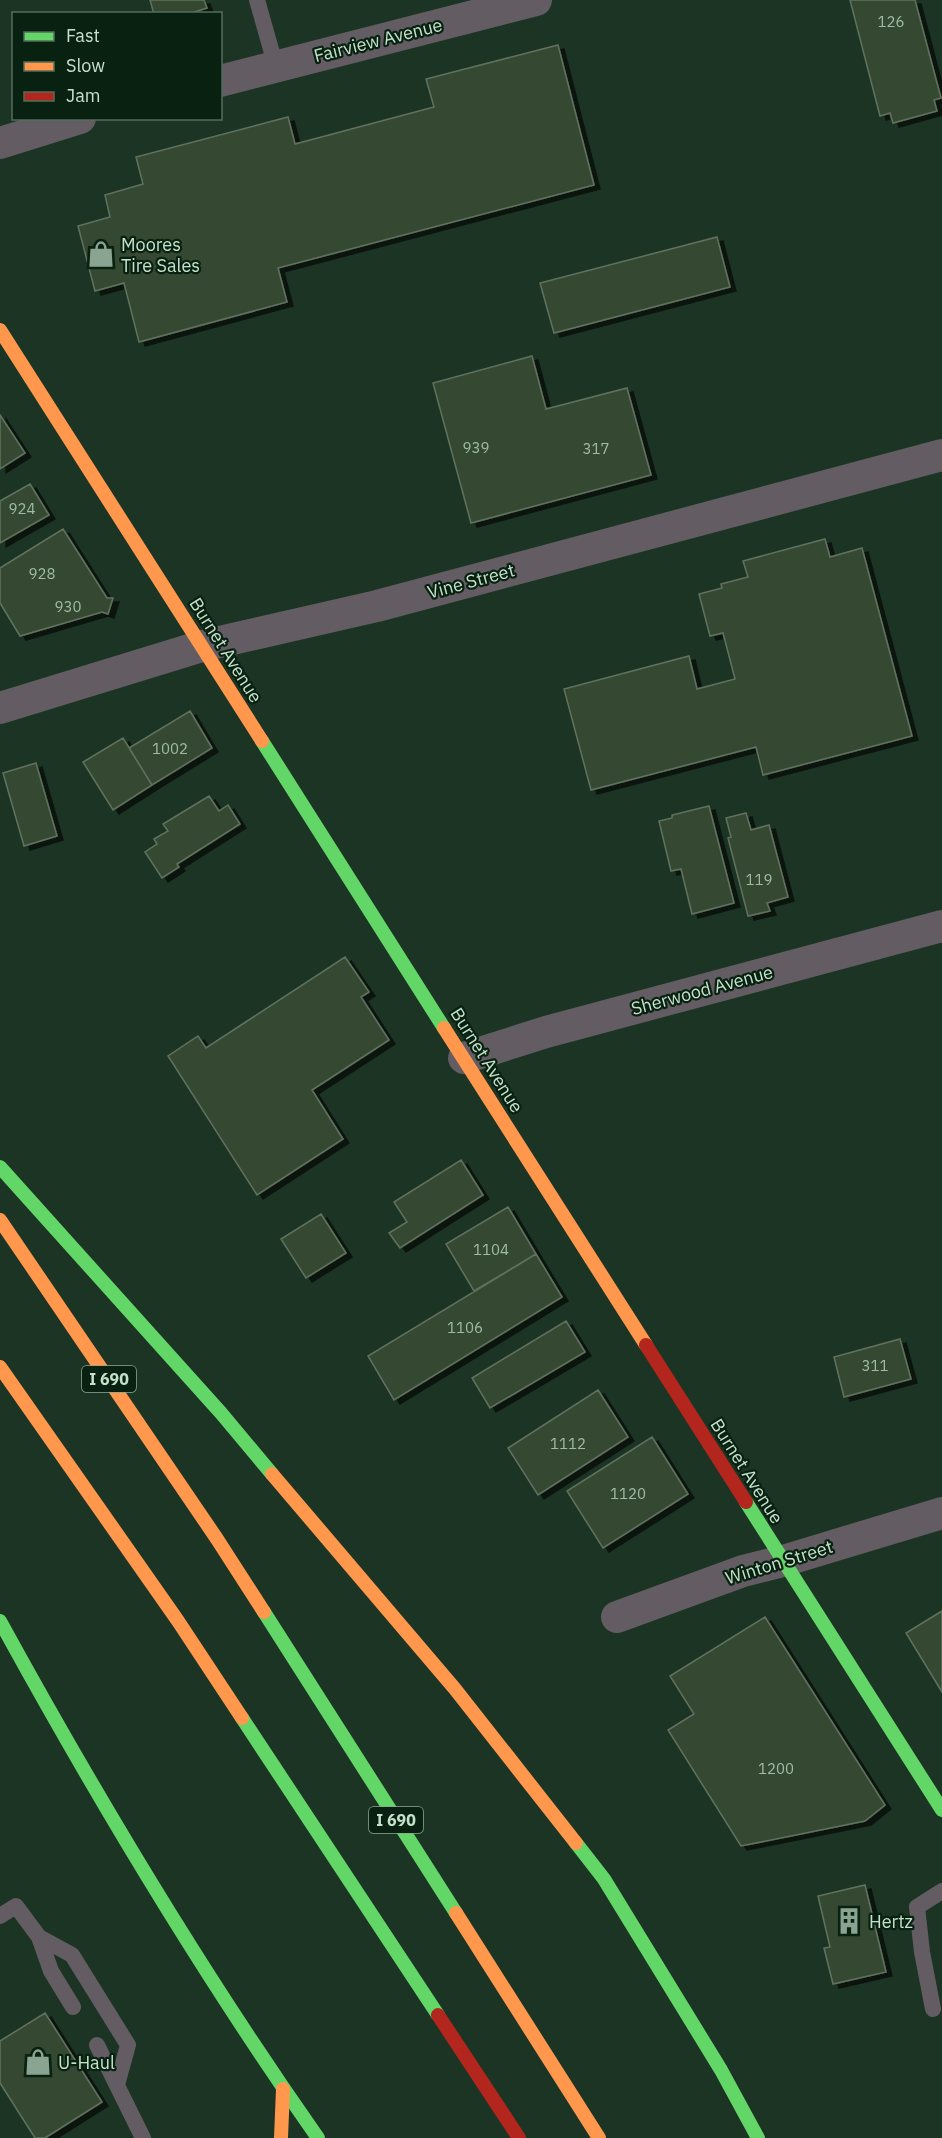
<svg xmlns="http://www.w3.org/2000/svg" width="942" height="2138" viewBox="0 0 942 2138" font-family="'IBM Plex Sans',sans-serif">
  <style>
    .building { fill: #364933; stroke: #61725f; stroke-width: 1.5; filter: url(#shadow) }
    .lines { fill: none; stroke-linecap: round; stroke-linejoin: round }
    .lane { stroke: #635c62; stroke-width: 16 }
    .street { stroke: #635c62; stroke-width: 32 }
    .fast { stroke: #63d668; stroke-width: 14 }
    .slow { stroke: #ff974d; stroke-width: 14 }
    .jam { stroke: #b3261e; stroke-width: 14 }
    .labels { text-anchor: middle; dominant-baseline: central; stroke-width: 4.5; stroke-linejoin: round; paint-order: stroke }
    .number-label { font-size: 15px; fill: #a0bca5 }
    .shield { fill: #092111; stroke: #8ca893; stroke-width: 1.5 }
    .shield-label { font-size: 16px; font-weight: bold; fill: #c4e2cb }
    .street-label { font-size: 18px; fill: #c4e2cb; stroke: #092111 }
    .poi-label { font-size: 18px; fill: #c4e2cb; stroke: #092111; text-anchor: start }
  </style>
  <defs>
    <filter id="shadow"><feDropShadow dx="6" dy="4" stdDeviation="0" flood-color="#0009"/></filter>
  </defs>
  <rect width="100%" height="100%" fill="#1c3424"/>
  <path class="building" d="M150,0H204L207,8L188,14H154Z
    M850,0H915L941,98L934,100L937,111L893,123L890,113L880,116Z
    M558,45L594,185L278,268L287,302L139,342L124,283L95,291L78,226L110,217L105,195L143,184L136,157L288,117L295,144L434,107L426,79Z
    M717,237L730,287L554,333L540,283Z
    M532,356L546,409L627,388L651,475L471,523L433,383Z
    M0,415L25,453L0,469Z
    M30,484L49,515L0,543V501Z
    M63,529L107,598H113L108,614L102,612L20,636L0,603V568Z
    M825,539L830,557L862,548L912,736L763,775L756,747L591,790L564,689L689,656L697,689L735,679L723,633L710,636L699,594L722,588L721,584L748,577L743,561Z
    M190,711L212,748L152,785L129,748Z
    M123,738L152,785L113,810L83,762Z
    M36,763L57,836L24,846L3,773Z
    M209,796L219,811L228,805L240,824L177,864L179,867L162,878L145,852L157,844L154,839L168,831L163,824Z
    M709,806L734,903L692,914L681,869L671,871L659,821L672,818V815Z
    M746,813L751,830L769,825L788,897L767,903L770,911L748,916L728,838L731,837L726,818Z
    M345,957L369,992L361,997L389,1040L312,1090L343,1139L257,1195L168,1056L198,1036L206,1048Z
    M461,1160L483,1195L400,1248L389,1233L407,1222L394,1202Z
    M508,1207L536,1254L474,1291L446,1244Z
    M321,1214L346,1253L306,1278L281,1239Z
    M536,1254L562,1297L394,1400L368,1356Z
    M566,1321L585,1352L490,1408L472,1378Z
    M900,1339L911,1379L844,1397L834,1357Z
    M598,1390L628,1437L538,1495L508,1448Z
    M652,1437L688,1494L603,1548L567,1491Z
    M942,1611V1692L906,1633Z
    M765,1617L885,1805L865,1821L741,1846L668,1730L694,1714L670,1676Z
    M865,1885L886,1972L833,1984L824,1948L830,1947L818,1896Z
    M45,2013L102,2102L45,2138H35L0,2083V2041Z"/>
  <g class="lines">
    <path class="lane" d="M257,0L276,67
      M0,1916L16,1906L39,1937L72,1955L128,2045L117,2085
      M39,1937L51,1971L73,2007
      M933,2009L922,1952L917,1907L942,1891
      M97,2045L143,2138"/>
    <path class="street" d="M220,81L536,0
      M0,143L80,118
      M0,708L202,646L377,606L942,455
      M464,1058L546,1032L942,926
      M617,1617L743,1571L783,1561L942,1513"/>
    <path class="fast" d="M262,741L444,1028
      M0,1167L221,1413L272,1474
      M746,1502L942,1810
      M264,1612L456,1913
      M0,1621C97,1798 202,1973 318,2138
      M242,1718L438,2015
      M576,1843L604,1879L721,2070L758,2138"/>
    <path class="slow" d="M0,330L262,741
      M444,1028L646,1345
      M0,1220L217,1539L264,1612
      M0,1367L178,1621L242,1718
      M272,1474L455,1689L576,1843
      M456,1913L599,2138
      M281,2138L283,2089"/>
    <path class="jam" d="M646,1345L746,1502
      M438,2015L519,2138"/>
  </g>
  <defs>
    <symbol id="shop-bare" viewBox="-9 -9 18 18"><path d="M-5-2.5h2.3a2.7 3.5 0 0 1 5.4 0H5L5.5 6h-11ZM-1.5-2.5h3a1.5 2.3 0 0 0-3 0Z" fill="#89a591" stroke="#092111" stroke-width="2.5" paint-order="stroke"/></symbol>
    <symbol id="building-bare" viewBox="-9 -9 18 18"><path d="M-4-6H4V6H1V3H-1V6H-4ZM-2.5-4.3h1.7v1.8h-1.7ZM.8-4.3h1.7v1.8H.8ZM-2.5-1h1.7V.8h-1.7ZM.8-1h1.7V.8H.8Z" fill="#89a591" stroke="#092111" stroke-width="2.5" paint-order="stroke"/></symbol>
  </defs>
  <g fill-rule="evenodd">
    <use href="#shop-bare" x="82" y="235" width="38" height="38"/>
    <use href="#building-bare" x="830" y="1902" width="38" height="38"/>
    <use href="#shop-bare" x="19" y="2043" width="38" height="38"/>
  </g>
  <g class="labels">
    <g class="number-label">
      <text x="891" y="21">126</text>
      <text x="476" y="447">939</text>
      <text x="596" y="448">317</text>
      <text x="22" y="508">924</text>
      <text x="42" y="573">928</text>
      <text x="68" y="606">930</text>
      <text x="170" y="748">1002</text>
      <text x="759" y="879">119</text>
      <text x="491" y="1249">1104</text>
      <text x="465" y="1327">1106</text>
      <text x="875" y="1365">311</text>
      <text x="568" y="1443">1112</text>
      <text x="628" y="1493">1120</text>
      <text x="776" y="1768">1200</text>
    </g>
    <g class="shield">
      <rect x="82" y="1366" width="54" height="26" rx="4.5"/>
      <rect x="369" y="1807" width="54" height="26" rx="4.5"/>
    </g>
    <g class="shield-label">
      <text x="109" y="1379">I 690</text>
      <text x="396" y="1820">I 690</text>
    </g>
    <g class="street-label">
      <text transform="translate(378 40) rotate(-14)">Fairview Avenue</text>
      <text transform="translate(471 581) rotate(-15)">Vine Street</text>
      <text transform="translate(226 650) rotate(58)">Burnet Avenue</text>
      <text transform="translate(702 990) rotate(-15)">Sherwood Avenue</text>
      <text transform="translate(487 1060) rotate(58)">Burnet Avenue</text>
      <text transform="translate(747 1471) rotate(58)">Burnet Avenue</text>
      <text transform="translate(779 1562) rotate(-17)">Winton Street</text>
    </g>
    <g class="poi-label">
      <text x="121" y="244">Moores<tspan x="121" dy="21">Tire Sales</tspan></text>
      <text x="869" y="1921">Hertz</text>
      <text x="58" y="2062">U-Haul</text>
    </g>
  </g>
  <rect x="12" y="12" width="210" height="108" fill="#092111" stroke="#546e5b" stroke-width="1.5"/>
  <rect x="24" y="32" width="30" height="9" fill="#63d668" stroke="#546e5b" stroke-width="1.5"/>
  <text x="66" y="42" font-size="18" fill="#c4e2cb">Fast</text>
  <rect x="24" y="62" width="30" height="9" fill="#ff974d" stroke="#546e5b" stroke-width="1.5"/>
  <text x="66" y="72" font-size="18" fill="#c4e2cb">Slow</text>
  <rect x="24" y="92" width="30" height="9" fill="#b3261e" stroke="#546e5b" stroke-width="1.5"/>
  <text x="66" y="102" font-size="18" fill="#c4e2cb">Jam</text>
</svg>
